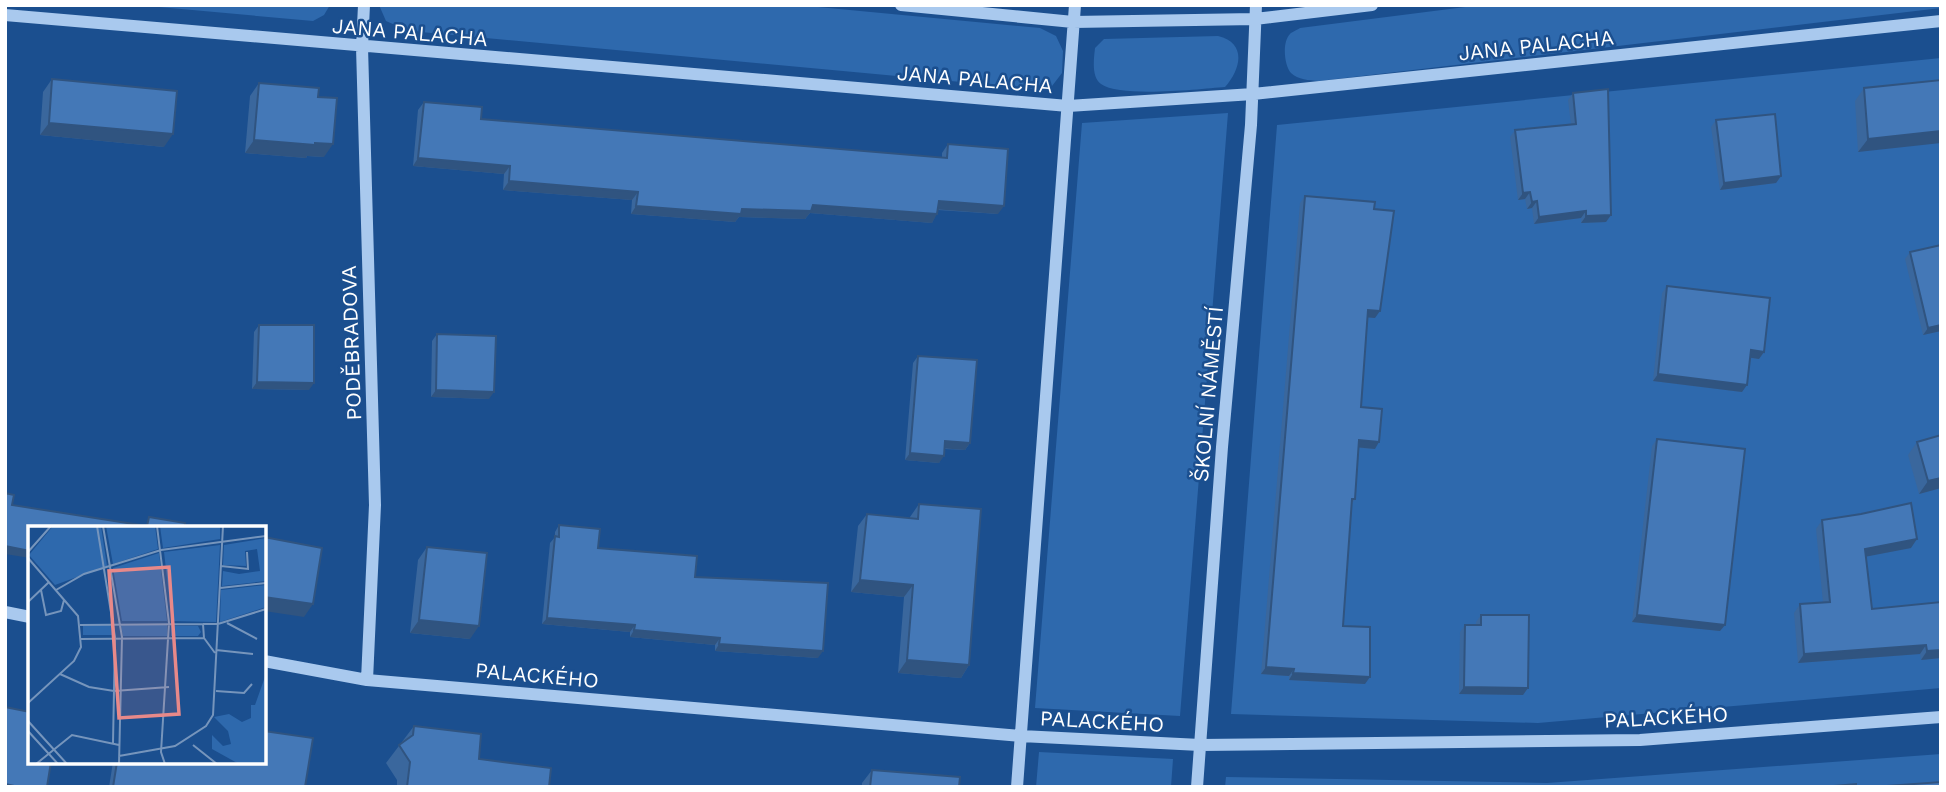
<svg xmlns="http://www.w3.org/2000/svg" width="1946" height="792" viewBox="0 0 1946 792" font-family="'Work Sans',sans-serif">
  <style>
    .green { fill: #2e69ad }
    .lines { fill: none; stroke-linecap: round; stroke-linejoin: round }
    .minor { stroke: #a9c9ee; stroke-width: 12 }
    .wall { fill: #3a679d }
    .shaded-wall { fill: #305480 }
    .building { fill: #4478b7; stroke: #305480; stroke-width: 2 }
    .labels { text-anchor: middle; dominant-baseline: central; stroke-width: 5; stroke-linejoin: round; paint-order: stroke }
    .street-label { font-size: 21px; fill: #fff; stroke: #1b4f8f }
    .inset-road { fill: none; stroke: #7695bc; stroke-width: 2 }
    .view { fill: #e88989; fill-opacity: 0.15; stroke: #e88989; stroke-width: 3.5 }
    .inset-edge { fill: none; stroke: #fff; stroke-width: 3.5 }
  </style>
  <rect width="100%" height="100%" fill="#1b4f8f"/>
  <path class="green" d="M137,5H330L324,15L313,21Z
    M379,5H797L1040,28L1056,36L1063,51L1062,73L1052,86L1037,89L421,32L402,28L386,21Z
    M1481,5H1941V8L1319,81C1309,80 1298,80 1291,73C1284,65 1282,42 1290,34C1290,33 1299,29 1300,28Z
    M1218,36C1247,43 1241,69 1225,87C1200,89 1120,98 1101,84C1091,77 1094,58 1095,48L1104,39Z
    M1941,58V688L1538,723L1231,714L1277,125Z
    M1228,113L1180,716L1035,708L1082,123Z
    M1039,752L1173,759L1171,787H1036Z
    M1941,754V787H1225L1226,777L1547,783Z"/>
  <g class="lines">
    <path class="minor" d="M364,5L362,47L375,505L367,680
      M901,5L1073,22L1255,19L1372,5
      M5,15L1068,106L1253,94L1941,21
      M5,612L30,617
      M264,661L367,680L1021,736L1200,745L1640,740L1941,717
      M1017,787L1075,5
      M1197,787L1222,447L1251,125L1256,5"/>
  </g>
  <path class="wall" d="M52,79L164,147L40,135L43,92Z
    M1941,80L1858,152L1855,101L1864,88Z
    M259,83L318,97L324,157L307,156L306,158L245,153L250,96Z
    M1573,93L1611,215L1606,222L1581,223V218L1534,224L1532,208L1527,209L1525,199L1518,200L1510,137L1515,130L1571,125L1568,100Z
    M424,102L481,119L942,158V153L948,144L998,214L938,210L932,223L810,213L805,219L739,217L735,222L631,214L632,200L503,190L504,174L413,166L418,110Z
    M1716,120L1781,176L1776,183L1720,190L1711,127Z
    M1305,196L1375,318L1367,317L1361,407L1375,449L1359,448L1355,499L1351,505L1343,626L1365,684L1289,680V676L1261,674L1300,203Z
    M1941,245V331L1923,335L1905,259L1910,252Z
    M1667,286L1764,352L1759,359L1750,358L1742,392L1653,381L1662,293Z
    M259,325L309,390L252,389L254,332Z
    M437,334L489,399L431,397L432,341Z
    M918,356L970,443L965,450L945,449L939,463L905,460L913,363Z
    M1657,439L1725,625L1720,631L1632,622L1652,446Z
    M1917,442L1941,488L1919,494L1908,455Z
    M919,504L969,665L961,678L898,673L904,597L851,592L858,526L867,514L910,518V517Z
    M1822,520L1911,548L1866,556L1872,609L1941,602V658L1921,660L1920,654L1798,663L1794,613L1800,604L1823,603L1816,529Z
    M559,525L598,548L695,577L818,658L715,651V645L630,637V632L542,624L550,543L555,537V532Z
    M427,547L470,639L410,633L418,560Z
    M1481,615L1528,688L1523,695L1459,694L1460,632L1465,625H1476V622Z
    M414,726L479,759L549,787H397V780L386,763Z
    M113,762H264L305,787H109Z
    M872,770L959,787H862V783Z"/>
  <path class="shaded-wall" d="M49,123L173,134L164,147L40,135Z
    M1941,131V143L1858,152L1868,139Z
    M254,140L315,143L333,144L324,157L307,156L306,158L245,153Z
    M418,158L510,166L504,174L413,166Z
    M1781,176L1776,183L1720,190L1724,183Z
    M509,181L638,192L632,200L503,190Z
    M1530,192L1525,199L1518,200L1523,193Z
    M939,201L1004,206L998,214L933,209Z
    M1537,201L1532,208L1527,209L1532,202Z
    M813,205L937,214L932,223L810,213L805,219L739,217L735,222L631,214L636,206L742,209Z
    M1586,211L1581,218L1534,224L1539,217Z
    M1611,215L1606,222L1581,223L1586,216Z
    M1368,310L1380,311L1375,318L1363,317Z
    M1941,325V331L1923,335L1928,328Z
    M1751,350L1764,352L1759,359L1746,357Z
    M1658,374L1747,385L1742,392L1653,381Z
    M257,382L314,383L309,390L252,389Z
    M436,390L494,392L489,399L431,397Z
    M1359,440L1379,442L1375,449L1354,447Z
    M945,441L970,443L965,450L940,448Z
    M910,453L944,456L939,463L905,460Z
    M1941,478V488L1919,494L1928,481Z
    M1917,539L1911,548L1859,558L1865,549Z
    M5,546L30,551V558L5,554Z
    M860,580L913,585L904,597L851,592Z
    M264,597L313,604L304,617L264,611Z
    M1637,615L1725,625L1720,631L1632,622Z
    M547,618L635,625L630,632L542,624Z
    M419,620L479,626L470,639L410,633Z
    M634,630L720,638L715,645L630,637Z
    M719,644L823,651L818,658L715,651Z
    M1926,645L1920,654L1798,663L1804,654Z
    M1941,650V658L1921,660L1927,651Z
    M907,660L969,665L961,678L898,673Z
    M1266,667L1294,669L1289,676L1261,674Z
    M1293,673L1370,677L1365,684L1289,680Z
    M1464,687L1528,688L1523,695L1459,694Z"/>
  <path class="building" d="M52,79L177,91L173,134L49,123Z
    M1941,80V131L1868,139L1864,88Z
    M259,83L319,88L318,97L337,98L333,144L315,143V145L254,140Z
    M1608,89L1611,215L1586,216V211L1539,217L1537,201L1532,202L1530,192L1523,193L1515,130L1576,124L1573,93Z
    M424,102L482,107L481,119L947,158L948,144L1008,149L1004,206L939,201L937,214L813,205L811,211L742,209L741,214L636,206L638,192L509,181L510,166L418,158Z
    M1775,114L1781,176L1724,183L1716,120Z
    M1305,196L1375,202L1374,209L1394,211L1380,311L1368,310L1361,407L1382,409L1379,442L1359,440L1355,499H1352L1343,626L1370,627V677L1293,673L1294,669L1266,667Z
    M1941,245V325L1928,328L1910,252Z
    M1667,286L1770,298L1764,352L1751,350L1747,385L1658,374Z
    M259,325H314V383L257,382Z
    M437,334L496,336L494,392L436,390Z
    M918,356L977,360L970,443L945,441L944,456L910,453Z
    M1941,435V478L1928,481L1917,442Z
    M1657,439L1745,449L1725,625L1637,615Z
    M5,493L14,495L12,505L147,526L149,517L185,523V528H30V551L5,546Z
    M1911,503L1917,539L1865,549L1872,609L1941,602V650L1927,651L1926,645L1804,654L1800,604L1830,602L1822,520L1861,514Z
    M919,504L981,509L969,665L907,660L913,585L860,580L867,514L918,519Z
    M559,525L600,529L598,548L697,556L695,577L828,583L823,651L719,644L720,638L634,630L635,625L547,618L555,536L559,537Z
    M264,537L322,548L313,604L264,597Z
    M427,547L487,553L479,626L419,620Z
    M1481,615H1529L1528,688L1464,687L1465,625H1481Z
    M5,707L30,712V762H51L47,787H19L5,784Z
    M414,726L481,734L479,759L551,768L549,787H407L410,762L399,745L413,735Z
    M264,731L313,738L305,787H113L117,762H264Z
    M872,770L960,777L959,787H870Z
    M1941,782V787H1873Z
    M1856,784V787H1822Z"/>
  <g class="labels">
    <g class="street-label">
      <text transform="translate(410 32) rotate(5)">JANA PALACHA</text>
      <text transform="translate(1536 45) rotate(-6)">JANA PALACHA</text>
      <text transform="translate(975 79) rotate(5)">JANA PALACHA</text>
      <text transform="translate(351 343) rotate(-92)">PODĚBRADOVA</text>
      <text transform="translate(1208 394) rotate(-85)">ŠKOLNÍ NÁMĚSTÍ</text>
      <text transform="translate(537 675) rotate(5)">PALACKÉHO</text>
      <text transform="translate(1666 717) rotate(-3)">PALACKÉHO</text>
      <text transform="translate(1102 721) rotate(3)">PALACKÉHO</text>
    </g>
  </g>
  <g transform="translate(28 526)">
    <rect width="238" height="238" fill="#1b4f8f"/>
    <path d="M25,0H73L79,40L27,59L1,29ZM78,0H127L130,23L85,38ZM132,0H192V13L135,22ZM238,12V55L194,60L195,45L211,48L232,45L229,23L217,25L218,40L195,39L196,19ZM192,19L188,96L144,95L136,26ZM131,27L139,95H94L85,42ZM238,59V81L192,96L193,64ZM83,98L84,109H55V100ZM93,99H139V110H95ZM143,100H170L173,106L170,110H143ZM238,148V238H211L184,223V209L195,220L203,218L200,205L186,191L201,188L214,196L223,192V179H227Z" fill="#2e69ad"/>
    <path class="inset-road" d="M69,0L87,111L85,217M75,0L94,111L91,238M129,0L141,97L133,226L137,238M0,26L23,0M0,32L50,90L53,121L46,135L0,177M193,40L220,43L219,26M192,62L238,57M13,64L18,89L33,85L36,74M28,64L56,48L133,24L238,10M0,76L21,56M199,97L229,113M175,98H190L238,83M52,99L175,98L176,112L187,127M53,113L176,112M188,124L225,128M32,148L61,161L86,165L141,161M188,165L216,167L224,158M0,195L39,238M0,205L30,238M165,219L189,238M91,230L147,220L178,200L185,189L195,0M8,238L44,209L91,219"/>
    <path class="view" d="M141,41L151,188L91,192L81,45Z"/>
    <rect width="238" height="238" class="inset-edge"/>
  </g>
  <rect width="1946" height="792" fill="none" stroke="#ffffff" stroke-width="14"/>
</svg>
